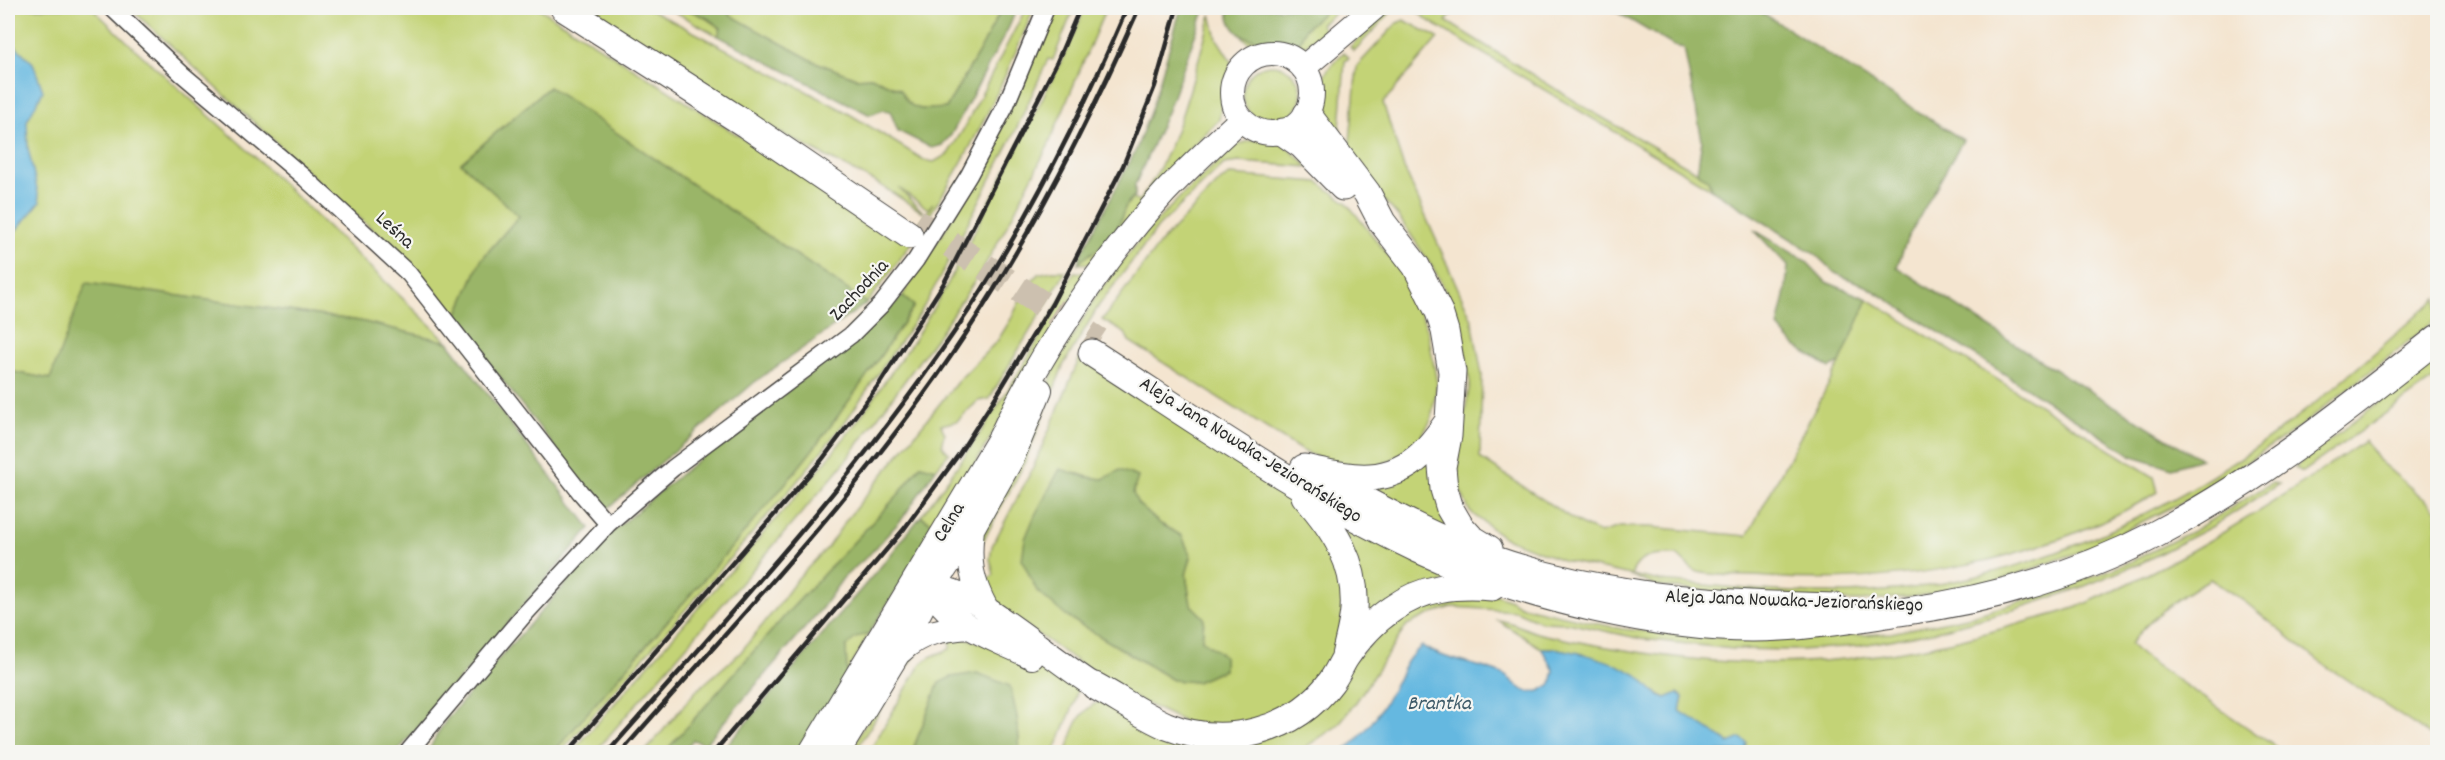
<svg xmlns="http://www.w3.org/2000/svg" width="2445" height="760" viewBox="0 0 2445 760" font-family="Dekko,sans-serif">
  <style>
    .green { fill: #c3d376; stroke: #777f50; stroke-width: 1.5; fill-rule: evenodd }
    .forest { fill: #9ab567; stroke: #627049; stroke-width: 1.5 }
    .water { fill: #65b8e0; stroke: #487286; stroke-width: 1.5 }
    .lines { fill: none; stroke-linecap: round; stroke-linejoin: round }
    .primary-tunnel { stroke: #ccc0af; stroke-width: 27; stroke-dasharray: 27 14; stroke-linecap: butt }
    .street-casing { stroke: #494744; stroke-width: 19 }
    .secondary-casing { stroke: #494744; stroke-width: 26 }
    .primary-casing { stroke: #494744; stroke-width: 29 }
    .street { stroke: #fff; stroke-width: 16 }
    .secondary { stroke: #fff; stroke-width: 24 }
    .primary { stroke: #fff; stroke-width: 27 }
    .rail { stroke: #2b2b2b; stroke-width: 4.5 }
    .labels { text-anchor: middle; dominant-baseline: central; stroke-width: 4.5; stroke-linejoin: round; paint-order: stroke }
    .street-label { font-size: 20px; fill: #2b2b2b; stroke: #f6f6f2 }
    .water-label { font-size: 21px; font-style: italic; fill: #3f5c6a; stroke: #f6f6f2 }
  </style>
  <rect width="100%" height="100%" fill="#f6f6f2"/>
  <filter id="ink" filterUnits="userSpaceOnUse"><feTurbulence type="fractalNoise" baseFrequency=".0167" numOctaves="2"/><feDisplacementMap in="SourceGraphic" scale="12" xChannelSelector="R" yChannelSelector="G"/><feConvolveMatrix kernelMatrix="1 2 1 2 8 2 1 2 1" color-interpolation-filters="sRGB"/></filter>
  <filter id="wash" filterUnits="userSpaceOnUse"><feTurbulence type="fractalNoise" baseFrequency=".008" numOctaves="4" result="noise"/><feDisplacementMap in="SourceGraphic" scale="24" xChannelSelector="R" yChannelSelector="G"/><feGaussianBlur stdDeviation="1.35" result="paint"/><feColorMatrix in="noise" values="0 0 0 0 0 0 0 0 0 0 0 0 0 0 0 0 0 1.4 0 .05"/><feComposite in="paint" operator="in"/></filter>
  <g filter="url(#wash)">
    <rect width="100%" height="100%" fill="#f4e5d0"/>
    <path class="green" d="M8,8H92L136,50L252,154L448,342L360,321L87,283L50,379L8,371Z
      M130,8H539L819,187L916,229L933,203L928,209L899,188L924,213L877,183L779,132L581,8H648L846,112L924,160L934,162L948,154L963,130L1026,8H1034C990,119 941,209 867,303L549,87L461,163L519,216L481,260L455,320L429,284L396,250L322,185Z
      M668,8C690,7 704,16 721,29L718,36Z
      M724,8H1002L979,52L946,108C924,110 909,113 900,89L871,77L856,78L813,61L730,15Z
      M1054,8H1074L1053,60L1048,59L1015,132L938,281L920,313L845,422L795,484L561,752H554C678,606 809,467 914,306L902,296L946,228L986,159Z
      M1085,8H1106L1048,146L1008,224L981,272L936,338L842,466L595,752H572L818,471L856,423L914,340L947,285L1069,46Z
      M1326,8H1341L1321,24L1325,31L1305,46L1288,48L1252,45L1239,34L1261,41L1288,43L1324,12Z
      M1413,8H1458L1446,21L1596,114L1697,172L1708,180L1711,189L1427,20Z
      M1387,10L1392,11L1354,51L1350,47Z
      M1211,14L1217,39L1231,61V69L1227,80L1219,120L1189,150L1096,263L1078,264C1088,252 1102,250 1108,240C1119,225 1121,207 1135,195L1134,200L1139,201C1175,156 1196,70 1211,14Z
      M1404,20L1438,38L1383,103L1404,168L1472,320L1482,375L1480,458L1580,524L1600,533L1620,527H1650L1747,536L1840,363L1868,299L2154,477L2158,492C2042,562 1901,586 1767,577C1746,575 1718,577 1698,572C1691,570 1683,560 1677,555C1658,555 1639,553 1631,575L1660,581C1721,586 1785,594 1846,593C2016,590 2178,512 2310,407C2354,373 2395,334 2437,298V319L2298,428L2196,495L2085,550L1994,582L1960,591L1906,597L1861,601L1797,600L1656,586L1630,575L1562,560L1505,538L1470,512L1458,485V451L1470,383L1460,320L1438,276L1399,217L1359,172L1349,152L1357,66L1397,23Z
      M1344,52L1349,58L1345,61L1339,141L1319,114C1323,79 1317,78 1344,52Z
      M1243 94a29 29 0 1 1 58 0a29 29 0 1 1-58 0Z
      M1253,140L1280,141L1309,167L1239,162L1224,164L1158,227L1099,305L1064,364L1024,464L981,545L974,552L1033,426L1056,365L1099,291L1147,231L1181,196L1236,145Z
      M1230,175L1318,182L1346,202L1408,280L1428,332L1437,383L1431,420L1416,446L1389,461L1371,468L1326,461L1301,450L1129,341L1125,333L1102,320L1161,242L1221,180Z
      M1051,271H1066L989,399L978,401L957,421L941,425L945,434C940,443 941,446 949,453L936,469L920,465L898,495L791,609L665,752H645L696,691L740,653L777,607L798,578L827,548L847,519L958,381L998,340L1011,319L1027,286L1038,274Z
      M1074,272L1087,273L938,527L921,516C977,442 1034,354 1074,272Z
      M1080,357L1294,495L1346,574L1340,644L1325,670L1302,696L1275,716L1242,727L1187,723L1122,692L1004,611L980,583L994,575L990,559L992,546L1033,468ZM1074,472C1095,482 1116,479 1138,477L1132,493L1138,504L1159,523L1182,536L1191,557L1186,575L1191,605L1204,618L1202,641L1224,656V670L1196,682L1173,680L1066,616Z
      M2437,357V377L2302,472L2295,467Z
      M2365,441L2378,460L2437,510V746L2435,739L2416,726L2317,660L2244,601L2210,579C2180,596 2151,616 2130,644L2141,655L2283,752H1752C1726,742 1701,728 1680,711L1683,697L1678,693L1666,698L1649,689L1638,676L1555,648H1541L1497,620C1514,621 1528,632 1545,635C1592,645 1644,654 1692,659C1803,671 1915,655 2022,623C2042,617 2065,613 2084,604C2184,561 2276,502 2365,441Z
      M1427,457L1453,536L1359,487Z
      M2271,483L2279,484L2213,526L2143,562L2080,588L2013,610L1933,632L1857,646L1800,650L1733,649L1642,639L1568,623L1541,622L1516,611L1452,607L1433,613L1407,625L1356,702L1337,726L1298,752H1067C1072,731 1079,710 1100,701L1230,746L1360,654L1410,604L1489,592L1511,600L1520,606L1622,629L1707,637L1802,639L1891,633L1972,616L2058,590L2128,563L2195,530Z
      M1336,517L1455,575L1362,628Z
      M949,634C994,644 1038,663 1077,689L1075,702L1054,752H1020L1017,717L939,683L912,752H869L920,665L930,657L950,649Z
      M861,635H868L847,674L846,648L852,640Z
      M918,652L903,673L855,752H849L905,658Z"/>
    <path class="forest" d="M685,8H724L730,15L813,61L856,78L871,77L901,90C909,113 924,110 946,108L979,52L1002,8H1017L1009,27L951,135L942,145L932,148L898,131L890,111L883,110L870,115L718,36L721,28L707,18Z
      M1181,8H1205L1168,110L1135,185V195C1122,206 1123,219 1115,233C1106,248 1089,251 1078,264L1079,258L1135,152L1152,107Z
      M1228,8H1326L1324,12L1305,29L1300,42C1291,43 1284,41 1276,41C1251,41 1229,38 1228,8Z
      M1610,8H1755L1963,140L1907,239L1897,267L2044,363L2201,459L2172,468L2133,456L1868,287L1835,273L1815,254L1711,189L1708,180L1697,172L1702,140L1684,48L1674,46Z
      M549,87L867,303L756,381L605,511L455,320L481,260L519,216L461,163Z
      M1754,230L1806,261L1826,282L1868,299L1840,363L1830,368L1795,346L1778,327L1785,296L1788,266Z
      M86,283L360,321L448,342L590,528L397,752H8V371L50,379Z
      M902,296L914,306C872,370 829,432 780,490C706,579 629,664 554,752H428L437,734L447,719L503,654L612,532L701,457L869,328Z
      M921,465L936,469L902,519L869,555L843,578L822,608L705,744L693,740L683,752H665L791,609L898,495Z
      M1060,469L1086,477L1103,479L1120,470L1138,477L1133,493L1138,504L1159,523L1182,536L1191,557L1186,575L1191,605L1204,618L1202,640L1224,656V670L1196,682L1173,680L1066,616L1037,591L1022,560L1025,539L1035,515Z
      M921,516L938,527L868,635C857,635 852,640 846,648L847,674L804,752H721L888,558Z
      M977,673L1010,686L1017,717L1020,752H912L939,683L951,677Z"/>
    <path class="water" d="M8,39L33,63L43,91L27,121L28,148L40,202L8,240Z
      M1422,646C1447,661 1476,663 1502,674C1512,678 1519,691 1529,692C1538,693 1543,689 1551,684L1554,670L1541,648C1567,647 1615,661 1637,675C1649,684 1649,692 1666,698L1678,693L1683,697L1680,711L1729,743L1741,738L1747,743L1746,750L1752,752H1342C1365,736 1380,712 1394,687C1405,667 1403,662 1422,646Z"/>
  </g>
  <g filter="url(#ink)">
    <g class="lines">
      <path class="primary-tunnel" d="M916,222L1099,341"/>
      <defs>
        <path id="street" d="M112,8L182,74L306,179L409,274L580,492L608,524
          M408,752L523,616L608,524L673,468L851,335L881,305L916,260L969,175L1005,107L1046,8"/>
        <path id="secondary" d="M1232 93a40 40 0 1 1 80 0a40 40 0 1 1-80 0Z
          M1303,68L1374,8
          M972,529C968,562 971,581 987,610
          M928,578C939,623 994,638 1032,657
          M919,595C926,592 934,589 942,589C972,589 1062,667 1095,686
          M901,651C920,632 944,629 969,627
          M811,752L1000,438C1040,353 1102,261 1165,192C1189,167 1215,143 1241,119
          M838,752L897,655L931,590L973,527L1012,458L1040,390"/>
        <path id="primary" d="M564,8L747,125L909,235
          M1307,114L1367,193L1382,222L1416,266L1439,312L1445,331L1452,372L1448,436L1442,467L1444,489L1450,509L1460,526L1471,538L1489,549
          M1283,132L1302,145L1343,187
          M1092,353C1199,422 1303,495 1418,549C1518,596 1671,634 1781,627C1821,625 1860,618 1900,612C1988,600 2076,576 2156,534C2258,481 2348,409 2438,338
          M1304,468C1348,477 1386,488 1422,454C1432,445 1440,433 1448,422
          M1334,484C1374,505 1414,528 1456,545C1575,596 1706,604 1835,607
          M1305,496C1334,529 1357,563 1354,610C1353,625 1348,641 1345,656
          M1095,686C1119,699 1142,715 1167,726C1225,749 1294,732 1331,682C1337,674 1340,666 1345,658C1357,640 1374,621 1392,609C1423,587 1455,584 1492,587"/>
      </defs>
      <use href="#street" class="street-casing"/>
      <use href="#secondary" class="secondary-casing"/>
      <use href="#primary" class="primary-casing"/>
      <use href="#street" class="street"/>
      <use href="#secondary" class="secondary"/>
      <use href="#primary" class="primary"/>
      <path class="rail" d="M568,752L821,461L880,383L944,283L1057,62L1080,8
        M608,752C728,616 852,482 955,331C1024,230 1079,120 1127,8
        M621,752C739,617 866,486 965,335C1034,231 1089,121 1139,8
        M714,752L904,529L959,454L992,403L1052,304L1123,166L1155,86L1177,8"/>
    </g>
  </g>
  <g class="labels">
    <g class="street-label">
      <text transform="translate(394 231) rotate(42)">Leśna</text>
      <text transform="translate(860 291) rotate(-47)">Zachodnia</text>
      <text transform="translate(1250 451) rotate(32)">Aleja Jana Nowaka-Jeziorańskiego</text>
      <text transform="translate(950 523) rotate(-59)">Celna</text>
      <text transform="translate(1794 602) rotate(2)">Aleja Jana Nowaka-Jeziorańskiego</text>
    </g>
    <g class="water-label">
      <text x="1439" y="705">Brantka</text>
    </g>
  </g>
  <rect width="2445" height="760" fill="none" stroke="#f6f6f2" stroke-width="30"/>
</svg>
